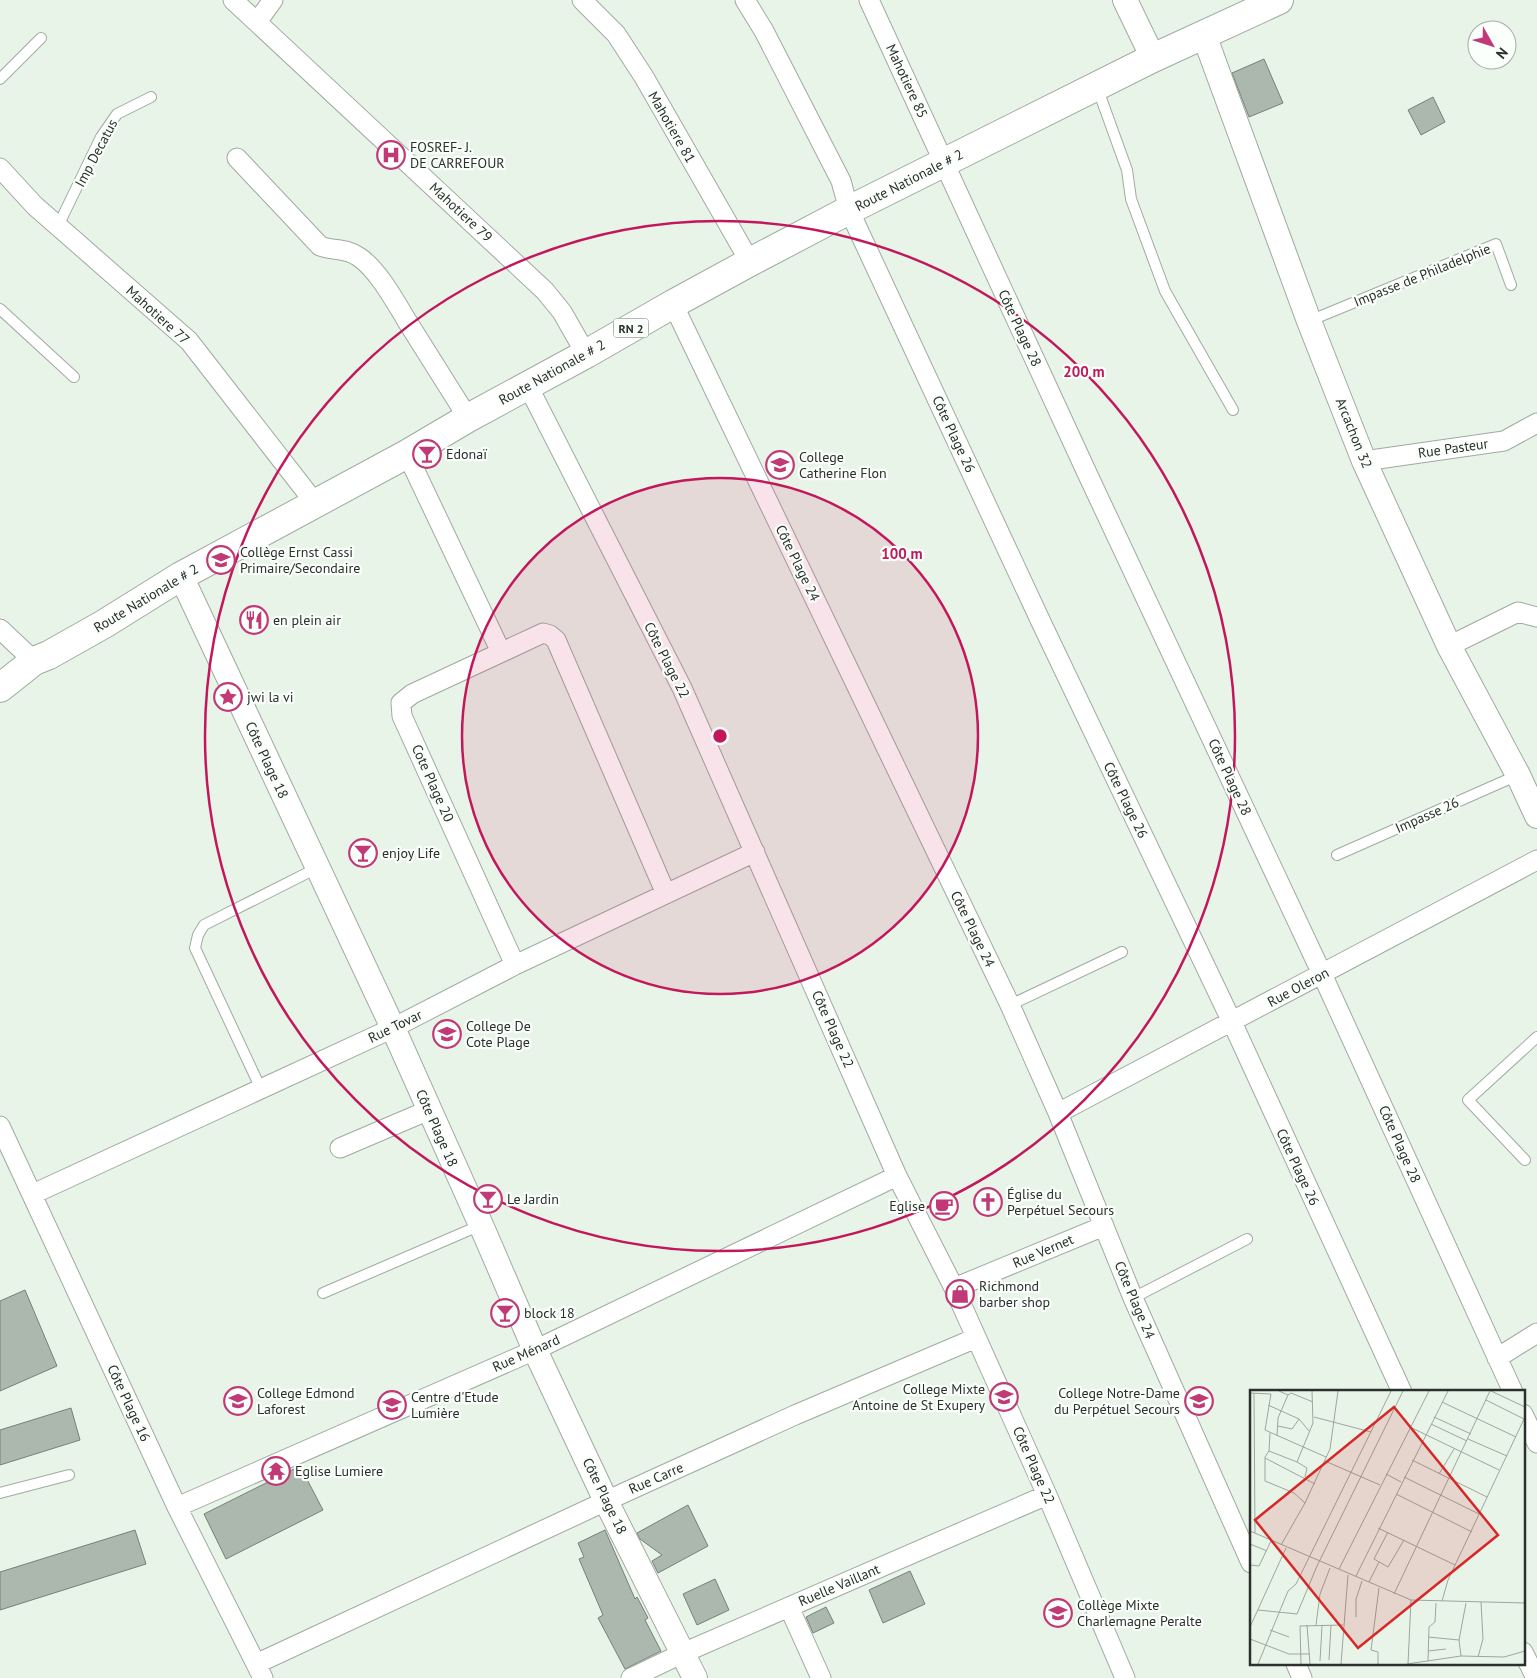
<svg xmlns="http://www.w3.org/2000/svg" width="1537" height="1678" viewBox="0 0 1537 1678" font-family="'PT Sans',sans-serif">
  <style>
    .building { fill: #acb7ad; stroke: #768076 }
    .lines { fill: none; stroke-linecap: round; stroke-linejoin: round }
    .service-casing { stroke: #9faaa0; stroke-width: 12 }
    .minor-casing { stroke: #9faaa0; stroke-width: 21 }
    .tertiary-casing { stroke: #9faaa0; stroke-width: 26 }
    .primary-casing { stroke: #9faaa0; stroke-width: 30 }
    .service { stroke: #fff; stroke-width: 10 }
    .minor { stroke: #fff; stroke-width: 19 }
    .tertiary { stroke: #fff; stroke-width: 24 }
    .primary { stroke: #fff; stroke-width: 28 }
    .ring { fill: none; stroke: #c2185b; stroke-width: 2.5 }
    .labels { text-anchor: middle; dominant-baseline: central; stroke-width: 4.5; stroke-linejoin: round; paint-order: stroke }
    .shield { fill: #fafffb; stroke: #696e6a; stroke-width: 1 }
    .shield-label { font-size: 12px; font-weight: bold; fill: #2b302c }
    .street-label { font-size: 14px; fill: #2b302c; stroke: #fafffb }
    .poi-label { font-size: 14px; fill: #2b302c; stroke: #fafffb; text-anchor: start }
    .inset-road { fill: none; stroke: #9da69d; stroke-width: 1 }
    .view { fill: #d62828; fill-opacity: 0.15; stroke: #d62828; stroke-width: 2.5 }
    .inset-edge { fill: none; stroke: #2b302c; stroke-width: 2.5 }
    .centre { fill: #c2185b; stroke: #fafffb; stroke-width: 2.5 }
    .ring-label { font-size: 15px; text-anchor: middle; font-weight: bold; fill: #c2185b; stroke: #fafffb; stroke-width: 4.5; stroke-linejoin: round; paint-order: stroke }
  </style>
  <rect width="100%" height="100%" fill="#e9f4e9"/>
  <path class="building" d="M1264,59L1283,103L1249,117L1232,73Z
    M1433,97L1445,122L1421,135L1408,110Z
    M25,1290L57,1366L0,1391V1301Z
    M71,1408L80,1440L0,1465V1430Z
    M300,1466L323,1510L226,1559L204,1514Z
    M688,1505L708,1546L658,1573L652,1561L662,1555L640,1539L637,1533Z
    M135,1530L146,1564L0,1610V1572Z
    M605,1530L635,1599L637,1597L648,1618L645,1620L661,1651L625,1669L598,1618L603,1615L579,1559L584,1557L578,1543Z
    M910,1571L925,1604L883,1623L869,1590Z
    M715,1579L729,1610L697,1625L683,1594Z
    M826,1607L834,1623L813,1633L806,1617Z"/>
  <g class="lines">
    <defs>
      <path id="service" d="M0,79L41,38
        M1097,87L1127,170L1131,199L1165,291L1233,410
        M58,226L101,137L117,114L151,97
        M0,309L74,377
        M1309,321L1496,244L1511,285
        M1337,855L1518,775
        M1010,1005L1122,952
        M261,1089L195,948L198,935L204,925L317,868
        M1525,1160L1468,1100L1537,1037
        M323,1293L481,1225
        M1133,1298L1247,1239
        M0,1493L69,1475"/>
      <path id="minor" d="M233,0L545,291L562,312L586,354
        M582,0L616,34L644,77L750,262
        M745,0L764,31L841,181L849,210L1041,622L1232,1022L1402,1392
        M869,0L1087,473L1322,974L1513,1392
        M257,22L273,0
        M237,158L320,246C333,251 347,248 359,257C378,270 395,301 407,321C427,353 447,385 468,418
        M0,168L35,206L189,341L315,503
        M673,304L1010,1005L1058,1113L1133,1298L1251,1563
        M528,386L682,688L897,1176L954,1288L1047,1495L1125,1678
        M407,454L501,652
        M1364,461L1504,441L1537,423
        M0,629L34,661
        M1449,646L1518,612L1537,617
        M515,965L402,716L401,703L412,694L543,633L550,635L556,640L666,894
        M1058,1113L1537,860
        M0,1126L177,1507L263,1678
        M340,1148L429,1110
        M33,1194L393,1028L515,965L755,852
        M954,1288L1104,1226
        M1497,1358L1537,1333
        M1523,1414L1537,1443
        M177,1507L535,1350L897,1176
        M789,1607L821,1678
        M1523,1652L1536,1678
        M256,1664L606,1501L795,1415L976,1338
        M1296,1664L1302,1678
        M631,1678L683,1653L1047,1495"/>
      <path id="tertiary" d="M1125,0L1153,58
        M1204,35L1309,321L1364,461L1449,646L1518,775L1537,816
        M181,576L393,1028L481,1225L535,1350L606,1501L695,1678"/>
      <path id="primary" d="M0,688L34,661L49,655L104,624L181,576L407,454L468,418L586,354L673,304L750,262L849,210L1153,58L1279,0"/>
    </defs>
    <use href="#service" class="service-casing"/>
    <use href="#minor" class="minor-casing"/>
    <use href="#tertiary" class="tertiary-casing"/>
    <use href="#primary" class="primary-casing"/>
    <use href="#service" class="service"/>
    <use href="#minor" class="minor"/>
    <use href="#tertiary" class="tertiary"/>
    <use href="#primary" class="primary"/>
  </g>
  <circle cx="720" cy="736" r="258" fill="#c2185b" fill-opacity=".12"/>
  <g class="ring">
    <circle cx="720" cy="736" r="258"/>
    <circle cx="720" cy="736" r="515"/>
  </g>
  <defs>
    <symbol id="hospital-ring" viewBox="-11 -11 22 22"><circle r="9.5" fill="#fafffb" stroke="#c13976" stroke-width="1.5"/><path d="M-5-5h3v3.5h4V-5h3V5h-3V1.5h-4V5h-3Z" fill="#c13976"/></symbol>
    <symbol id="bar-ring" viewBox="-11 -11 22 22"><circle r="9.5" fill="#fafffb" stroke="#c13976" stroke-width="1.5"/><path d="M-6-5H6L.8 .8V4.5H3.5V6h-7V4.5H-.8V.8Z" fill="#c13976"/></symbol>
    <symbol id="school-ring" viewBox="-11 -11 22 22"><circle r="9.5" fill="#fafffb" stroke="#c13976" stroke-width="1.5"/><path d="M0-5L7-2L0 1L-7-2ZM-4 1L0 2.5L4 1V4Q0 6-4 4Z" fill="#c13976"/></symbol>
    <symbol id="restaurant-ring" viewBox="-11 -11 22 22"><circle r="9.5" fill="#fafffb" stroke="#c13976" stroke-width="1.5"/><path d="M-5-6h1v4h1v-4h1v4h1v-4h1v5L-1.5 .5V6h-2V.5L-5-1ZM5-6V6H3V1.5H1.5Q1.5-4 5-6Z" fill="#c13976"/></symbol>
    <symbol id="sight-ring" viewBox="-11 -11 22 22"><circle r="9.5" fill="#fafffb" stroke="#c13976" stroke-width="1.5"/><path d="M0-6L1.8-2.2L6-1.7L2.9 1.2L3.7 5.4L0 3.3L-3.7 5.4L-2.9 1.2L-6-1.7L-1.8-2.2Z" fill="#c13976"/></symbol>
    <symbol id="church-ring" viewBox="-11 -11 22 22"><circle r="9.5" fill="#fafffb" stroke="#c13976" stroke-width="1.5"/><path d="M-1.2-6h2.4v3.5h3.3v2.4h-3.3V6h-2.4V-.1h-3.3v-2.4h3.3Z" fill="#c13976"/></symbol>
    <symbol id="cafe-ring" viewBox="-11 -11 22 22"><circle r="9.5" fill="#fafffb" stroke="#c13976" stroke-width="1.5"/><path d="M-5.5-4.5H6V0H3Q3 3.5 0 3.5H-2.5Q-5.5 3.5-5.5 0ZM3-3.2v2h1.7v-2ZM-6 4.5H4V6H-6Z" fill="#c13976"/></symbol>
    <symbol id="shop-ring" viewBox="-11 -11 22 22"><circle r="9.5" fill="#fafffb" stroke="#c13976" stroke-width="1.5"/><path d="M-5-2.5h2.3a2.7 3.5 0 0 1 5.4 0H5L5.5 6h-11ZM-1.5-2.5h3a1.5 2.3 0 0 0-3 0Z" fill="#c13976"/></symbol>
    <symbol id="temple-ring" viewBox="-11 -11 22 22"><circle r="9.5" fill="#fafffb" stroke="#c13976" stroke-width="1.5"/><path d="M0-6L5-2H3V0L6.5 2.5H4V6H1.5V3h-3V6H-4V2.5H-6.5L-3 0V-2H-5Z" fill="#c13976"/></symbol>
  </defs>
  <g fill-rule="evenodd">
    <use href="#hospital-ring" x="375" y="139" width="32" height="32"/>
    <use href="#bar-ring" x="411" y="438" width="32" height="32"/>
    <use href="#school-ring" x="764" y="449" width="32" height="32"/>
    <use href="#school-ring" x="205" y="544" width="32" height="32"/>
    <use href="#restaurant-ring" x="238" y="604" width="32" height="32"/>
    <use href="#sight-ring" x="212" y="681" width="32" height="32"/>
    <use href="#bar-ring" x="347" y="837" width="32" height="32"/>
    <use href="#school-ring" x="431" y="1018" width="32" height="32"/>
    <use href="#bar-ring" x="472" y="1183" width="32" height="32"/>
    <use href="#church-ring" x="972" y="1186" width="32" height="32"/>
    <use href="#cafe-ring" x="928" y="1190" width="32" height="32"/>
    <use href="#shop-ring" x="944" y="1278" width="32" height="32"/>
    <use href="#bar-ring" x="489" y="1297" width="32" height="32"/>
    <use href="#school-ring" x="988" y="1381" width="32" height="32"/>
    <use href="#school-ring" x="222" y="1385" width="32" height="32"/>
    <use href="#school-ring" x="1183" y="1385" width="32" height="32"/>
    <use href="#school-ring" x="376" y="1389" width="32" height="32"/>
    <use href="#temple-ring" x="260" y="1455" width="32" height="32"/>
    <use href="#school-ring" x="1042" y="1597" width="32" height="32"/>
  </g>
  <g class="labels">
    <rect class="shield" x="613.5" y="318.5" width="35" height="19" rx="4"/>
    <g class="shield-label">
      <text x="631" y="328">RN 2</text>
    </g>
    <g class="street-label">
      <text transform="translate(907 81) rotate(65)">Mahotiere 85</text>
      <text transform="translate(672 127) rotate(60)">Mahotiere 81</text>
      <text transform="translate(96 153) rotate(-62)">Imp Decatus</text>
      <text transform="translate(909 180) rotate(-27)">Route Nationale # 2</text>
      <text transform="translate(461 212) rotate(43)">Mahotiere 79</text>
      <text transform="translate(1422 275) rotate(-22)">Impasse de Philadelphie</text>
      <text transform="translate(158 315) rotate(42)">Mahotiere 77</text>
      <text transform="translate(1020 328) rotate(65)">Côte Plage 28</text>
      <text transform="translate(552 372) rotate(-29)">Route Nationale # 2</text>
      <text transform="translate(1354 433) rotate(68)">Arcachon 32</text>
      <text transform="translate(954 434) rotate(65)">Côte Plage 26</text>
      <text transform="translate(1453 448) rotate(-8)">Rue Pasteur</text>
      <text transform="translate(798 563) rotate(64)">Côte Plage 24</text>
      <text transform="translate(146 598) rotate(-31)">Route Nationale # 2</text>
      <text transform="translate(667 660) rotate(63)">Côte Plage 22</text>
      <text transform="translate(267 760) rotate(65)">Côte Plage 18</text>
      <text transform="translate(1230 777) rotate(65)">Côte Plage 28</text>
      <text transform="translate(433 783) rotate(66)">Cote Plage 20</text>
      <text transform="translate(1126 800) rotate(64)">Côte Plage 26</text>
      <text transform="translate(1427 815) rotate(-24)">Impasse 26</text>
      <text transform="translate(973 929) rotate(64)">Côte Plage 24</text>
      <text transform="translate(1298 987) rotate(-28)">Rue Oleron</text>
      <text transform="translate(395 1026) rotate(-26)">Rue Tovar</text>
      <text transform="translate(833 1029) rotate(66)">Côte Plage 22</text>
      <text transform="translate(437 1128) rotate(66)">Côte Plage 18</text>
      <text transform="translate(1400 1144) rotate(66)">Côte Plage 28</text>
      <text transform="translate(1298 1167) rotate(65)">Côte Plage 26</text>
      <text transform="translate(1043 1251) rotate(-23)">Rue Vernet</text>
      <text transform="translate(1135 1300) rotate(67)">Côte Plage 24</text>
      <text transform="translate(526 1353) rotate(-24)">Rue Ménard</text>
      <text transform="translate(129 1403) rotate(65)">Côte Plage 16</text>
      <text transform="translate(1034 1465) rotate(66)">Côte Plage 22</text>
      <text transform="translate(656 1478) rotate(-24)">Rue Carre</text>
      <text transform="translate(605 1496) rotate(64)">Côte Plage 18</text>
      <text transform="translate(839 1585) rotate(-23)">Ruelle Vaillant</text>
    </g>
    <g class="poi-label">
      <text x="410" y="147">FOSREF- J.<tspan x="410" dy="16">DE CARREFOUR</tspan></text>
      <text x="446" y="454">Edonaï</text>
      <text x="799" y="457">College<tspan x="799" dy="16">Catherine Flon</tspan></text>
      <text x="240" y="552">Collège Ernst Cassi<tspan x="240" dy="16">Primaire/Secondaire</tspan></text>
      <text x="273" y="620">en plein air</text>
      <text x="247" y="697">jwi la vi</text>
      <text x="382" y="853">enjoy Life</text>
      <text x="466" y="1026">College De<tspan x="466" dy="16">Cote Plage</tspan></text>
      <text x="1007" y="1194">Église du<tspan x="1007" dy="16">Perpétuel Secours</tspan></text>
      <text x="507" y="1199">Le Jardin</text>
      <text x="925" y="1206" text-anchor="end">Eglise</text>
      <text x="979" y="1286">Richmond<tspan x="979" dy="16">barber shop</tspan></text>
      <text x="524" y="1313">block 18</text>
      <text x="985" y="1389" text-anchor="end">College Mixte<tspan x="985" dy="16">Antoine de St Exupery</tspan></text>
      <text x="257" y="1393">College Edmond<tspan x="257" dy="16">Laforest</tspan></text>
      <text x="1180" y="1393" text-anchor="end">College Notre-Dame<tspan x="1180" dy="16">du Perpétuel Secours</tspan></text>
      <text x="411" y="1397">Centre d'Etude<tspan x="411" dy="16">Lumière</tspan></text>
      <text x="295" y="1471">Eglise Lumiere</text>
      <text x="1077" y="1605">Collège Mixte<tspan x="1077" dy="16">Charlemagne Peralte</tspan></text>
    </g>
  </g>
  <g transform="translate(1250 1390)">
    <rect width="275" height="275" fill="#e9f4e9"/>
    <path class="inset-road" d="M241,1L275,17M0,3L21,4L15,40L76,67M4,3L5,143M38,5L41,3L63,12M236,10L274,29M192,12L266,47M18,15L49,29L60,42M64,27L121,42M184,27L221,44M181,34L217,51M28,36L42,39L49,29M160,37L249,80M27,46L28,28L38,5L29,1M218,49L257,66M19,61L47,72M15,67V91L44,103L55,113M15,67L19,61L20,43M15,68L65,94M162,70L237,107M75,71L130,95M136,84L151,92M189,84L204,59M55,87L57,78L47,72L63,33L62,1M154,87L229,124M146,104L222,142M128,138L205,175M0,141L161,210L275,213M138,142L124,169L138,177L154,150M0,154L17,161M31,155L55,113L80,59L88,1M0,175L9,176L21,151M89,179L179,1M106,186L198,1M119,192L129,172M144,204L240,1M192,211L198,190L275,27M8,220L47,224L67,176L153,1M106,227V209L112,191M57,235L60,274M66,235L70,204L80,178M0,237L36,158M20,240L39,247M178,247L209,250M0,249L39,264H60M178,261L196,259M211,266L209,250L216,213M228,267L233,249L231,212M79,270L81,235M70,271L72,236M178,271L179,237L185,232L186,213M8,274L38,201L46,194L141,1M51,274L50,236L93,235M91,274L98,185M128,274V262L121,260L129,198M157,274L211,266L254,267L275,261M158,274L161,210"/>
    <path class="view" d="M144,17L248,145L108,258L5,130Z"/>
    <rect width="275" height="275" class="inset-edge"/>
  </g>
  <circle cx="720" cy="736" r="8" class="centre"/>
  <g class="ring-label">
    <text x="1084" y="377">200 m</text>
    <text x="902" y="559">100 m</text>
  </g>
  <g transform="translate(1492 45) rotate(129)"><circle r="24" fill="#fafffb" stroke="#a7aca8"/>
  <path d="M0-4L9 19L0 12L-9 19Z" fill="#c13976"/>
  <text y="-8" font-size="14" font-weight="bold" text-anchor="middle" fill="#2b302c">N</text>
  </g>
</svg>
